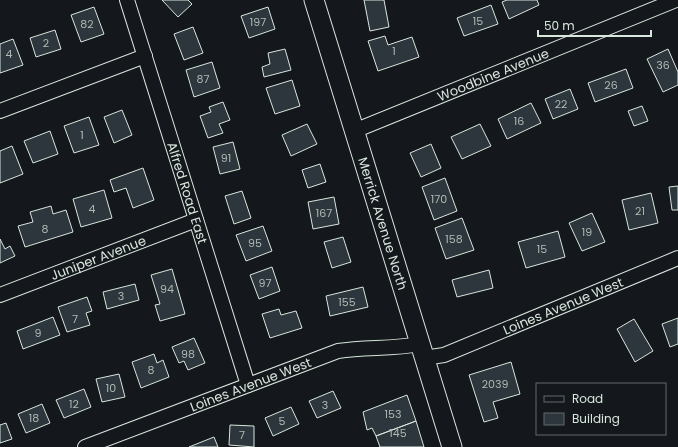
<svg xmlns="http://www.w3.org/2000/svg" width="678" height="447" viewBox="0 0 678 447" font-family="Poppins,sans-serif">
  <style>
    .building { fill: #2c363c; stroke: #d8e6dc }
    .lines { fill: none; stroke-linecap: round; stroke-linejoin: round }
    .street-casing { stroke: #d8e6dc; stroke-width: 16 }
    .secondary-casing { stroke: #d8e6dc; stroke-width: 21 }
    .street { stroke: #14181c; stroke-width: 14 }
    .secondary { stroke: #14181c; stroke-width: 19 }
    .labels { text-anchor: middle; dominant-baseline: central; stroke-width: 3; stroke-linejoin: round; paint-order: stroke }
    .number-label { font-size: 11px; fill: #adbab4 }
    .street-label { font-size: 13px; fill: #d8e6dc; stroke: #14181c }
  </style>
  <rect width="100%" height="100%" fill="#14181c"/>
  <path class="building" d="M162,0H188L192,4L178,17Z
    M364,0H384L389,27L370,31Z
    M507,0H537L539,5L509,19L502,2Z
    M491,5L498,24L464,36L457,18Z
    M94,7L104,34L81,42L71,15Z
    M268,7L275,29L249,38L241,16Z
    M193,27L203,53L184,60L174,34Z
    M55,30L61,49L36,57L30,38Z
    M385,36L388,45L412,37L419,57L378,71L368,41Z
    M13,39L23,65L0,73V44Z
    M285,49L291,70L264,77L262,67L270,64L268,53Z
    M668,49L678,72V85L663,92L647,59Z
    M212,62L220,88L194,97L186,70Z
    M626,69L633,88L595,102L588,83Z
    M292,80L300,106L275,114L266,88Z
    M570,89L578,109L553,119L545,99Z
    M223,102L230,120L219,124L223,133L208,138L200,116L211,112L209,107Z
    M531,103L541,123L507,139L498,119Z
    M642,106L648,121L634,126L628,111Z
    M122,110L132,135L114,143L104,117Z
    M89,117L99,145L74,153L64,126Z
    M307,124L317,144L291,156L282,135Z
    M480,124L491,146L462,159L451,137Z
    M50,131L58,154L33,163L24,141Z
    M233,142L240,169L220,174L213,147Z
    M431,144L441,168L421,177L410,153Z
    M12,146L23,174L0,183V151Z
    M320,164L326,182L308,188L302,170Z
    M143,168L154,200L133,208L126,188L114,192L110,180Z
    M445,178L457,211L434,220L422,187Z
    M678,186V210H672L669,187Z
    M104,190L112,218L81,227L73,199Z
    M242,191L251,218L234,224L225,196Z
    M651,193L658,223L629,230L622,200Z
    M334,197L339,224L313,229L308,202Z
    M51,206L53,214L66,210L73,232L25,247L18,226L33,222L30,212Z
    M592,213L605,242L582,251L569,223Z
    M462,218L474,250L446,259L435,228Z
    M263,226L272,251L246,261L236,235Z
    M558,231L565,257L526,268L518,242Z
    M343,237L351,262L332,268L324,242Z
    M0,239L5,249L10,246L15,256L0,263Z
    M272,267L280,291L259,299L250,275Z
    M172,269L185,314L160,321L155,305L160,304L151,275Z
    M489,270L493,288L457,297L452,280Z
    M135,284L139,300L107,309L103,292Z
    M363,287L368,307L330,316L326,296Z
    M87,297L92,311L86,313L90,325L67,332L58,307Z
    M279,309L281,315L296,311L302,328L270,338L262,314Z
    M53,317L60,335L23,349L17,331Z
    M678,318V344L670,347L662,324Z
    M634,319L653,351L635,362L617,329Z
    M194,338L205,363L188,370L184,361L179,363L172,347Z
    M154,354L157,363L163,360L169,377L141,388L132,362Z
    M511,362L520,394L493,402L498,418L484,422L469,375Z
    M119,374L125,397L102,402L96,379Z
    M84,389L91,407L64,418L56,400Z
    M333,391L341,408L317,418L309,401Z
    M407,395L416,421L376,436L372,428L367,430L363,412Z
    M42,404L50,423L26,433L18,414Z
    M291,407L299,424L273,436L265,418Z
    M416,421L424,447H380L376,436Z
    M6,423L12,439L0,443V425Z
    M230,425L254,426V447L229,445Z
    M214,437L218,447H189Z"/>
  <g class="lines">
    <defs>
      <g id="street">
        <path id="s1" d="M127,0L248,385"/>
        <path d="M0,111L145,56"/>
        <path id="s2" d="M354,131L676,0"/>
        <path id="s3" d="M0,295L196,220"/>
        <path id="s4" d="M424,358L444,355L678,258"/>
        <path id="s5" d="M85,447L338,351C366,347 393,349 420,344"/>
      </g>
      <g id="secondary">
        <path id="s6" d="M314,0L452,447"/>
      </g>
    </defs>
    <use href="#street" class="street-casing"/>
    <use href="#secondary" class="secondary-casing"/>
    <use href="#street" class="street"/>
    <use href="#secondary" class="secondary"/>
  </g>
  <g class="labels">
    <g class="number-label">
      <text x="478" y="21">15</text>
      <text x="258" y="22">197</text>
      <text x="87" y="24">82</text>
      <text x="46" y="43">2</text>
      <text x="394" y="51">1</text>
      <text x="9" y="54">4</text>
      <text x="663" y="65">36</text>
      <text x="203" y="79">87</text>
      <text x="611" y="85">26</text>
      <text x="561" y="104">22</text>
      <text x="519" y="121">16</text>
      <text x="82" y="135">1</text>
      <text x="226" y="158">91</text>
      <text x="439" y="199">170</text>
      <text x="92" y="209">4</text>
      <text x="640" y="211">21</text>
      <text x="324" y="213">167</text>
      <text x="45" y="229">8</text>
      <text x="587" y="232">19</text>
      <text x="454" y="239">158</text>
      <text x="255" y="243">95</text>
      <text x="542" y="249">15</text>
      <text x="265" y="283">97</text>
      <text x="167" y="289">94</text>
      <text x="121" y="296">3</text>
      <text x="347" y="302">155</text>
      <text x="75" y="319">7</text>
      <text x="38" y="333">9</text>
      <text x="188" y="354">98</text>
      <text x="151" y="370">8</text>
      <text x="495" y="384">2039</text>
      <text x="111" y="388">10</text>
      <text x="74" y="404">12</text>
      <text x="325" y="405">3</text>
      <text x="393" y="414">153</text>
      <text x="34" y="418">18</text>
      <text x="282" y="421">5</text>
      <text x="398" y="433">145</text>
      <text x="242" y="435">7</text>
    </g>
    <g class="street-label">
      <text stroke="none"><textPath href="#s2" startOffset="150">Woodbine Avenue</textPath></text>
      <text stroke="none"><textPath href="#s1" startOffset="202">Alfred Road East</textPath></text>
      <text stroke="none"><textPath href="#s6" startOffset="234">Merrick Avenue North</textPath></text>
      <text stroke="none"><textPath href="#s3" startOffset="105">Juniper Avenue</textPath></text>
      <text stroke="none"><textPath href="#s4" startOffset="149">Loines Avenue West</textPath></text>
      <text stroke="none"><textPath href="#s5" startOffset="177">Loines Avenue West</textPath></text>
    </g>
  </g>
  <rect x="536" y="383" width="130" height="52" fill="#14181c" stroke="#626a69"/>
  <rect x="544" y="396" width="20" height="6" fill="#14181c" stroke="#626a69"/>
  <text x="572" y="403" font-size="12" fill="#d8e6dc">Road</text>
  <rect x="544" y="413" width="20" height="12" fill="#2c363c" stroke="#626a69"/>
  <text x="572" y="423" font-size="12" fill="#d8e6dc">Building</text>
  <path d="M538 30v6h113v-6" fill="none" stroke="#d8e6dc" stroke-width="2"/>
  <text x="544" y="30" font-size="12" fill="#d8e6dc" stroke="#14181c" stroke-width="3" paint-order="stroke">50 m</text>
</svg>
